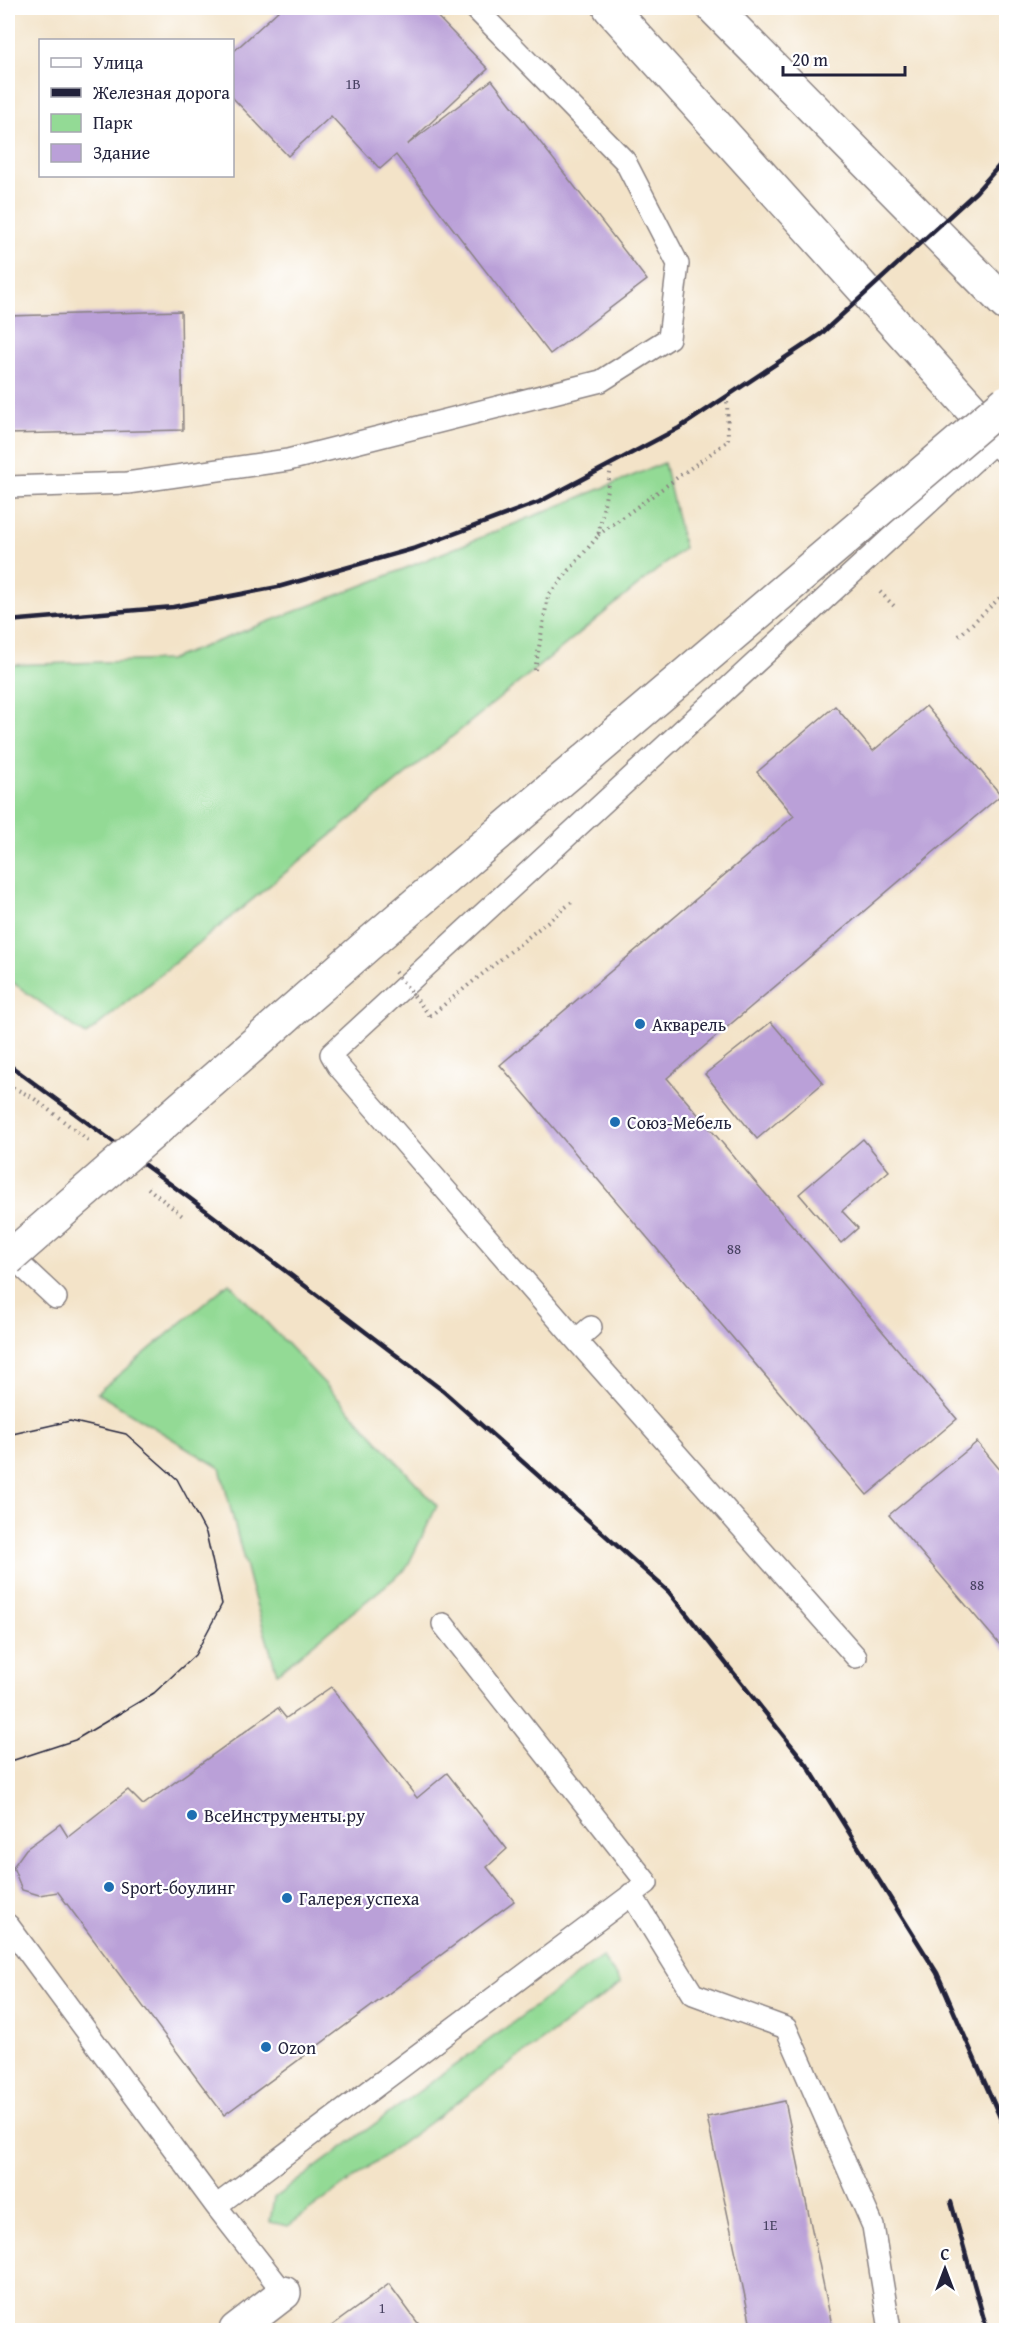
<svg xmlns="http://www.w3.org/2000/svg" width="1014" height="2338" viewBox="0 0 1014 2338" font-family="'Gentium Book Plus',serif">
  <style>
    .green { fill: #93da95; stroke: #5a7e68; stroke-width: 1.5 }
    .building { fill: #baa0d8 }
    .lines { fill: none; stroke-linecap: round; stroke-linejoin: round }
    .service-casing { stroke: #8a8282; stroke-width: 24 }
    .minor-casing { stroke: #8a8282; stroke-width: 36 }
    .primary-casing { stroke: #8a8282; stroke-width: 36 }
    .path { stroke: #8a8282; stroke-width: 4; stroke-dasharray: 1.5 4.5; stroke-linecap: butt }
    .service { stroke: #fff; stroke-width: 21 }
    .minor { stroke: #fff; stroke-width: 33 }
    .primary { stroke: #fff; stroke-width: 33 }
    .tram { stroke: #22223b; stroke-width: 1.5 }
    .rail { stroke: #22223b; stroke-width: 4.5 }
    .primary-bridge-casing { stroke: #8a8282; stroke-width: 36; stroke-linecap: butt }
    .path-bridge { stroke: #8a8282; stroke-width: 4; stroke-dasharray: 1.5 4.5; stroke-linecap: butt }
    .primary-bridge { stroke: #fff; stroke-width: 33 }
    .poi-dot { fill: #1f6fb2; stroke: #fff; stroke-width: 2 }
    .labels { text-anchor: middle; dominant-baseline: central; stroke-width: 4.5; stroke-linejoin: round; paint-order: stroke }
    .number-label { font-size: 15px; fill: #484262 }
    .poi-label { font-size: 18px; fill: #22223b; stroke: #fff; text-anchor: start }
  </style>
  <rect width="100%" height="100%" fill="#fff"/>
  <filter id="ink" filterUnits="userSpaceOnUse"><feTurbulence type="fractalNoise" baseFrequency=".0167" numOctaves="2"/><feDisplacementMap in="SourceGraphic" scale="12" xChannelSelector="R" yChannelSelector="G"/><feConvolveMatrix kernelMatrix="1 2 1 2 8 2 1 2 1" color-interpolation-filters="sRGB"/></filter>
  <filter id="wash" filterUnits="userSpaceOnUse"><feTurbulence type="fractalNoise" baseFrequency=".008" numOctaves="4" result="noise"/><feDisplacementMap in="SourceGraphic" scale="24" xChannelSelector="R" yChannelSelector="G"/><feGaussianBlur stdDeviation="1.35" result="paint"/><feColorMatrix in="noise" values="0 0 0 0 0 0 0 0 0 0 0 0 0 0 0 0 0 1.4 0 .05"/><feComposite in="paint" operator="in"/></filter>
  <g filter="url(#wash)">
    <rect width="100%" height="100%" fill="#f3e3c8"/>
    <path class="green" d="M664,463L684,548L86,1035L8,979V665L169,660L374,581Z
      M229,1283L345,1405L437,1506L406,1569L277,1673L251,1587L220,1468L97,1393Z
      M602,1957L621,1983L288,2226L270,2222L274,2198Z"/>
    <g id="blocks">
      <path class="building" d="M277,8H429L488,69L407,145L492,80L647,280L550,354L396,155L380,169L331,116L288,156L232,97V53L279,10Z
        M181,311L183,430L8,434V316Z
        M835,706L873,751L926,706L1001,795L667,1078L957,1419L867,1495L500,1065L794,816L757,772Z
        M771,1022L823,1083L757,1139L705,1074Z
        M863,1139L889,1171L842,1211L858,1228L841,1243L799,1194Z
        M1005,1202H1006V1261L1002,1260Z
        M977,1442L1006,1477V1652L889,1515Z
        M331,1687L417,1798L447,1773L507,1849L487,1867L514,1901L224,2115L58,1892L39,1895L22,1890L13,1867L26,1849L60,1824L68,1837L128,1790L143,1805L278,1708L286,1718Z
        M785,2101L833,2330H752L707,2117Z
        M389,2284L423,2330H326Z"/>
    </g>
  </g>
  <g filter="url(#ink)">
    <use href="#blocks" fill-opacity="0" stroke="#8a8282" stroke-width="1.5"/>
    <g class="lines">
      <defs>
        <path id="service" d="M8,487L127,483L288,460L601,381L669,338L678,264L625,161L475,8
          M8,1253L56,1298
          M576,1340L591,1327
          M856,1657L576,1340L338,1066L331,1054L998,439
          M631,1894L693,1994L786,2028L873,2226L890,2330
          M8,1925L216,2206L284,2293
          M216,2206L647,1883L443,1624"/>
        <path id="minor" d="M236,2330L284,2293"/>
        <path id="primary" d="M610,8L1006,447
          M714,8L1006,304"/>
      </defs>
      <use href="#service" class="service-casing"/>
      <use href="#minor" class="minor-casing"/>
      <use href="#primary" class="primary-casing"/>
      <path class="path" d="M598,535L728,441L727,396
        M880,592L895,607
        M959,636L1006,592
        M535,670L548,596L598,536L612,463
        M430,1016L572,902
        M8,1085L32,1097L88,1140
        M148,1188L185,1218"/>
      <use href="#service" class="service"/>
      <use href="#minor" class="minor"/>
      <use href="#primary" class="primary"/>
      <path class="tram" d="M8,1435L70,1421L126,1434L177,1479L206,1533L222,1604L195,1655L154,1693L75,1740L8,1762"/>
      <path class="rail" d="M8,621L173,607L278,587L416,548L539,502L679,428L821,334L976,192L1006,158
        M8,1064L192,1200L442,1390L669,1592L807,1765L937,1973L1006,2131
        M951,2202L987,2330"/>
      <defs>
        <path id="primary-bridge" d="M8,1259L371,942L1006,402"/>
      </defs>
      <use href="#primary-bridge" class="primary-bridge-casing"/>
      <path class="path-bridge" d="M395,972L430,1016"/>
      <use href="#primary-bridge" class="primary-bridge"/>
    </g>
  </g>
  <g class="poi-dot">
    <circle cx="640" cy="1024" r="6"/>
    <circle cx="615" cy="1122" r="6"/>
    <circle cx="192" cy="1815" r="6"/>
    <circle cx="109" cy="1887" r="6"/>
    <circle cx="287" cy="1898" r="6"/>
    <circle cx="266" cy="2047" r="6"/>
  </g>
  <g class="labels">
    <g class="number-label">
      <text x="353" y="83">1В</text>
      <text x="734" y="1248">88</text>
      <text x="977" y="1584">88</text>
      <text x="770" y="2224">1Е</text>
      <text x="382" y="2307">1</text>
    </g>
    <g class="poi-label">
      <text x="652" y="1024">Акварель</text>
      <text x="627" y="1122">Союз-Мебель</text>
      <text x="204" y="1815">ВсеИнструменты.ру</text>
      <text x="121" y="1887">Sport-боулинг</text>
      <text x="299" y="1898">Галерея успеха</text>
      <text x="278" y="2047">Ozon</text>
    </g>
  </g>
  <rect width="1014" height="2338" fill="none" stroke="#fff" stroke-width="30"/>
  <rect x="39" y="39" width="195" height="138" fill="#ffffff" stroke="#a7a7b1" stroke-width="1.5"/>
  <rect x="51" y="58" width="30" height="9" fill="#ffffff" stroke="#a7a7b1" stroke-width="1.5"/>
  <text x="93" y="69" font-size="18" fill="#22223b">Улица</text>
  <rect x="51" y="88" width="30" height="9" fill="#22223b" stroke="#a7a7b1" stroke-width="1.5"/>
  <text x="93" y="99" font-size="18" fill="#22223b">Железная дорога</text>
  <rect x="51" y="114" width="30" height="18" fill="#93da95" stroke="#a7a7b1" stroke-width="1.5"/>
  <text x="93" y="129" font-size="18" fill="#22223b">Парк</text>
  <rect x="51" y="144" width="30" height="18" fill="#baa0d8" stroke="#a7a7b1" stroke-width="1.5"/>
  <text x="93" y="159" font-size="18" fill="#22223b">Здание</text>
  <g transform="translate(945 2269)" stroke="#ffffff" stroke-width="4.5" paint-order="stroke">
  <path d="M0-4.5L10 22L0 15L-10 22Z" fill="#22223b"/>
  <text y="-9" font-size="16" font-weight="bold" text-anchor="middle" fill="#22223b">С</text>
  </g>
  <path d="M783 66v9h122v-9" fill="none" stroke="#22223b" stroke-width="3"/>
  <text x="792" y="66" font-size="18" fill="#22223b" stroke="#ffffff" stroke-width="4.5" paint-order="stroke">20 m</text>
</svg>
